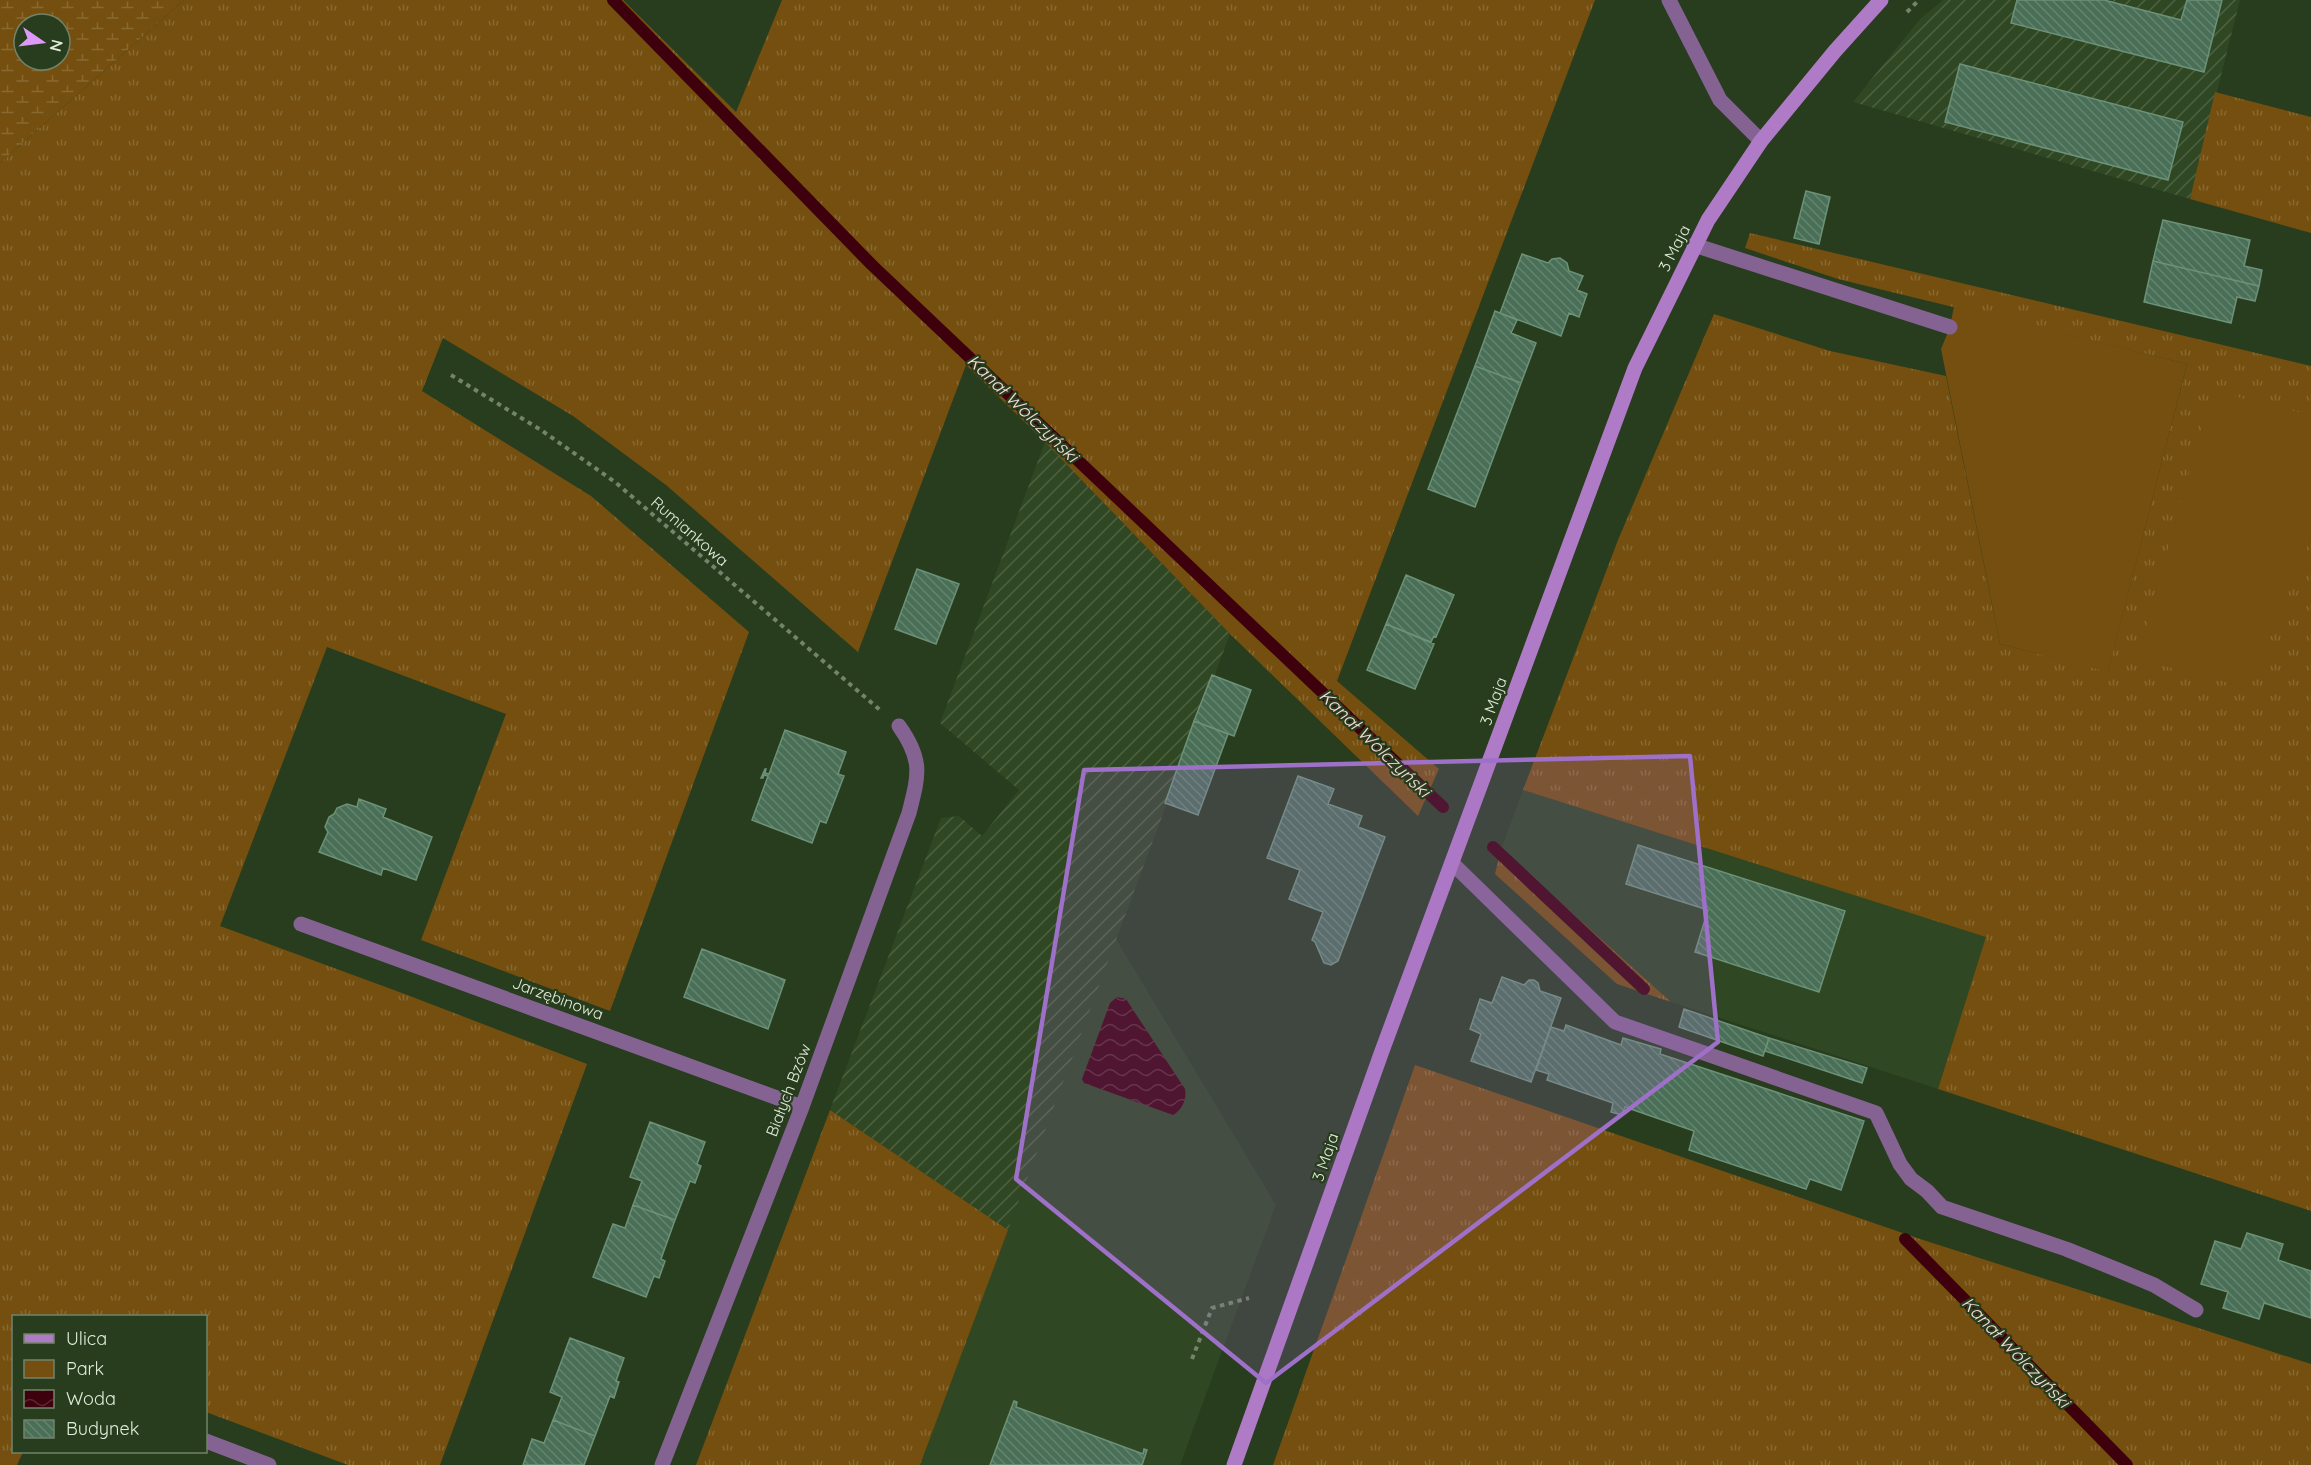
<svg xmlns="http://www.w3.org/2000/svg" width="2311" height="1465" viewBox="0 0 2311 1465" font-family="Quicksand,sans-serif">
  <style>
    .built { fill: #2f4722 }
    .industrial { fill: url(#industrial-furrows) }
    .grass { fill: url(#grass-tufts) }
    .wetland { fill: url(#wetland-marsh); fill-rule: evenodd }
    .park { fill: #744f0f }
    .water { fill: url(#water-waves) }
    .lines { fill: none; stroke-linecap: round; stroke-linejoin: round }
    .stream { stroke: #3d000c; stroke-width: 12 }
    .building { fill: url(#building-back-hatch); stroke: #6c9278; stroke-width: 1.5 }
    .path { stroke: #73846b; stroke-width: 4; stroke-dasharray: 4.5 4.5; stroke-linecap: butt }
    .lane { stroke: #846392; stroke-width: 15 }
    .street { stroke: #846392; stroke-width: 15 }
    .secondary { stroke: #b07bc6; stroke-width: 15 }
    .marked { fill: #9e70c8; fill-opacity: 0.2; stroke: #9e70c8; stroke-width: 4.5; stroke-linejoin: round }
    .labels { text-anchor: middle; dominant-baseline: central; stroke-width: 4.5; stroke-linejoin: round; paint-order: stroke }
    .street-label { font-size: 16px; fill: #e0edda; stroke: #283c1e }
    .water-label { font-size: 18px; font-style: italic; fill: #f7dddd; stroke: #283c1e }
  </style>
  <defs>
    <pattern id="industrial-furrows" width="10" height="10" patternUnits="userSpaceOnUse" patternTransform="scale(1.5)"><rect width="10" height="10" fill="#2f4722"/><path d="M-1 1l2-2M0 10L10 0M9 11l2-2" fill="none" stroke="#4d6242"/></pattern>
    <pattern id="grass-tufts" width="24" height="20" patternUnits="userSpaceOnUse" patternTransform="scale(1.5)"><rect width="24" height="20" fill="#744f0f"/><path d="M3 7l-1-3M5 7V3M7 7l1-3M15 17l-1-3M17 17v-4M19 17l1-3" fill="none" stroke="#886931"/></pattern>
    <pattern id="wetland-marsh" width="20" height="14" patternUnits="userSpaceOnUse" patternTransform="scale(1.5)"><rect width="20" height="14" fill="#744f0f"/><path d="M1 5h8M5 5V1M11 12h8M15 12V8" fill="none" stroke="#886931"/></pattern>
    <pattern id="water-waves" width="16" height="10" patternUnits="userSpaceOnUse" patternTransform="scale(1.5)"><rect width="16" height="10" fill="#3d000c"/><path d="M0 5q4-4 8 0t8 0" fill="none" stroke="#59262f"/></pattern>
    <pattern id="building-back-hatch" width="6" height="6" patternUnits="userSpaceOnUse" patternTransform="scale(1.5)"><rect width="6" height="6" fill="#4a6f57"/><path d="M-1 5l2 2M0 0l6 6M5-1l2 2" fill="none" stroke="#64846f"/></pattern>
  </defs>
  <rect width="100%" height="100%" fill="#283c1e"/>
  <path class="built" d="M1523,790L1987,937L1938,1089L1671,1002L1501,849Z
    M1116,939L1276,1205L1180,1465H920Z"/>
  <path class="industrial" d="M1943,0H2240L2190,199L1853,102L1920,19Z
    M1045,442L1230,634L1008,1230L830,1110L941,818L959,816L982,836L1019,790L940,723Z"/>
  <path class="grass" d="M184,0H623L736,112L782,0H1595L1337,681L1439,769L1418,816L1230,634L1045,442L966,365L858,652L666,485L573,416L443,338L422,391L591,496L749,632L610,1011L421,940L506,714L327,647L220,926L402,993L587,1064L440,1465H348L206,1412V1316H14V1452H23L17,1465H0V163Z
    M2215,92L2311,117V233L2190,199Z
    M1750,233L2311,366V1211L1938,1089L1986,937L1523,790L1618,540L1714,314L1830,351L1946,376L2000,644L2108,671L2187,364L1838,279L1745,248Z
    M1501,849L1671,1002L1617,984L1495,874Z
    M1415,1065L1920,1239L2311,1364V1465H1273Z
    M830,1110L1008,1230L920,1465H696Z"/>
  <path class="wetland" d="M0,0H184L0,163ZM24,24H60V60H24Z"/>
  <path class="park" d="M1954,306L2187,364L2108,672L2000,644L1941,349L1950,327Z
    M2212,391L2311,415V537L2249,688L2137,659Z"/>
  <path class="water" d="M1117,997L1126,999L1185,1089C1187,1099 1182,1110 1173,1115L1084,1083L1082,1079L1110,1003Z"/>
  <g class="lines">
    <path class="stream" d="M613,0L872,265L1443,807
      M1493,847L1644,989
      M1905,1239L2127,1465"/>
  </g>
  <path class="building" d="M2017,0H2104L2181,20L2187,0H2222L2204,72L2011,23Z
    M1960,64L2183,122L2168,180L1945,122Z
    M1806,191L1830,197L1819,244L1794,238Z
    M2163,220L2250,240L2244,266L2262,270L2259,286L2153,261Z
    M1522,254L1548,263L1552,259L1560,258L1567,263L1569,271L1583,276L1577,290L1587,294L1579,317L1569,313L1561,336L1500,313Z
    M2153,261L2259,286L2255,301L2237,297L2231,323L2144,302Z
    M1495,311L1517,320L1511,333L1536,343L1521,383L1475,366Z
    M1475,366L1521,383L1475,507L1428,489Z
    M917,569L959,584L936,644L895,629Z
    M1406,575L1454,595L1436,637L1434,636L1431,642L1386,624Z
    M1386,624L1434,644L1415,689L1367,670Z
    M1212,675L1251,690L1234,736L1194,721Z
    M1194,721L1228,734L1198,815L1165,803Z
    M785,730L846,752L838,774L844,776L826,823L820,821L812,843L752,820L768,776L764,775L763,778H761L765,769H766L765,773L769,774Z
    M1298,776L1334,789L1328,804L1362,816L1358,827L1385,837L1338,961L1331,965L1324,963L1315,942L1312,940L1323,912L1289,899L1300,870L1267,858Z
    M359,799L386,809L383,817L432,837L416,880L383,868L381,875L319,852L328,832L325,827L329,817L334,814L337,808L347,804L357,807Z
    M1638,845L1845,911L1819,992L1695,952L1708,910L1626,884Z
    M702,949L785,980L768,1029L684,997Z
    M1502,977L1524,985L1529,980H1534L1538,983L1540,991L1561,998L1531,1082L1471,1061L1481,1034L1470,1029L1480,999L1492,1003Z
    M1684,1009L1769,1038L1763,1056L1679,1027Z
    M1566,1025L1621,1045L1623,1038L1661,1049L1660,1054L1864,1121L1841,1190L1810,1179L1806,1189L1689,1150L1694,1131L1625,1107L1622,1115L1611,1112L1613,1103L1547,1080L1549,1074L1536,1070L1551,1027L1564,1031Z
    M1769,1038L1867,1068L1862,1083L1765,1051Z
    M650,1122L705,1142L697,1164L701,1166L695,1183L690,1181L675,1220L633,1205L642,1181L630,1177Z
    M633,1205L675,1220L661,1259L665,1261L659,1278L654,1276L646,1297L593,1277L613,1224L625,1228Z
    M2247,1233L2283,1244L2278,1260L2311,1271V1318L2264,1303L2259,1319L2223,1308L2228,1292L2201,1284L2215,1241L2241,1249Z
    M570,1338L624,1358L616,1381L619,1382L614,1398L610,1396L595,1436L553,1420L562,1397L550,1392Z
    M1014,1401L1017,1402L1016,1407L1143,1454L1144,1449L1147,1450L1142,1465H990Z
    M553,1420L595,1436L584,1465H523L532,1439L544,1443Z"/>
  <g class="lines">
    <path class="path" d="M1907,12L1919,0
      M451,375L541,430L615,482L880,710
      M1192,1359L1212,1308L1249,1298"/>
    <path class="lane" d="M1694,245L1950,327
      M1452,863L1615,1022L1876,1113L1900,1164L1911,1179L1927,1191L1942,1207L2066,1249L2118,1270L2154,1285L2196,1310"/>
    <path class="street" d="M1669,0L1720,100L1761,141
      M301,924L802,1107
      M206,1441L269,1465
      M662,1465L802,1107L909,813C919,774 923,760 899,726"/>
    <path class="secondary" d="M1234,1465L1382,1051L1635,368L1708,220L1761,141L1835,51L1881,0"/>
  </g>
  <path class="marked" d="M1690,756L1718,1042L1266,1383L1016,1179L1084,770Z"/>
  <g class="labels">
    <g class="street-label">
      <text transform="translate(1674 248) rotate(-63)">3 Maja</text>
      <text transform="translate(690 531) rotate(41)">Rumiankowa</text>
      <text transform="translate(1493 701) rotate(-70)">3 Maja</text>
      <text transform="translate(558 998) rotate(20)">Jarzębinowa</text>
      <text transform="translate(788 1090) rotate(-69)">Białych Bzów</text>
      <text transform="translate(1325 1157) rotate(-71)">3 Maja</text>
    </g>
    <g class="water-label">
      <text transform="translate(1023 408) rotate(44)">Kanał Wólczyński</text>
      <text transform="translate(1375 743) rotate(44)">Kanał Wólczyński</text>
      <text transform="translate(2016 1352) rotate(46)">Kanał Wólczyński</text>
    </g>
  </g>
  <rect x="12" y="1315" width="195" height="138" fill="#283c1e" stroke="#728369" stroke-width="1.5"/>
  <rect x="24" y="1334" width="30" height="9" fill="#b07bc6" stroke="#728369" stroke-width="1.5"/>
  <text x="66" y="1345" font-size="18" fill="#e0edda">Ulica</text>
  <rect x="24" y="1360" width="30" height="18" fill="#744f0f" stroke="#728369" stroke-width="1.5"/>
  <text x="66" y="1375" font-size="18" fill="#e0edda">Park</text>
  <rect x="24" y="1390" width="30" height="18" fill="url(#water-waves)" stroke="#728369" stroke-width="1.5"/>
  <text x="66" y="1405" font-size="18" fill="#e0edda">Woda</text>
  <rect x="24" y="1420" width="30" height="18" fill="url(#building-back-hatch)" stroke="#728369" stroke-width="1.5"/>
  <text x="66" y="1435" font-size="18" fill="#e0edda">Budynek</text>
  <g transform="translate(42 42) rotate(104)"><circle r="28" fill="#283c1e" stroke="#728369" stroke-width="1.5"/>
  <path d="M0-4.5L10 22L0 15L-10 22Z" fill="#da9af6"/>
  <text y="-9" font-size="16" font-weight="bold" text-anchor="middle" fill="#e0edda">N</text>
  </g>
</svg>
